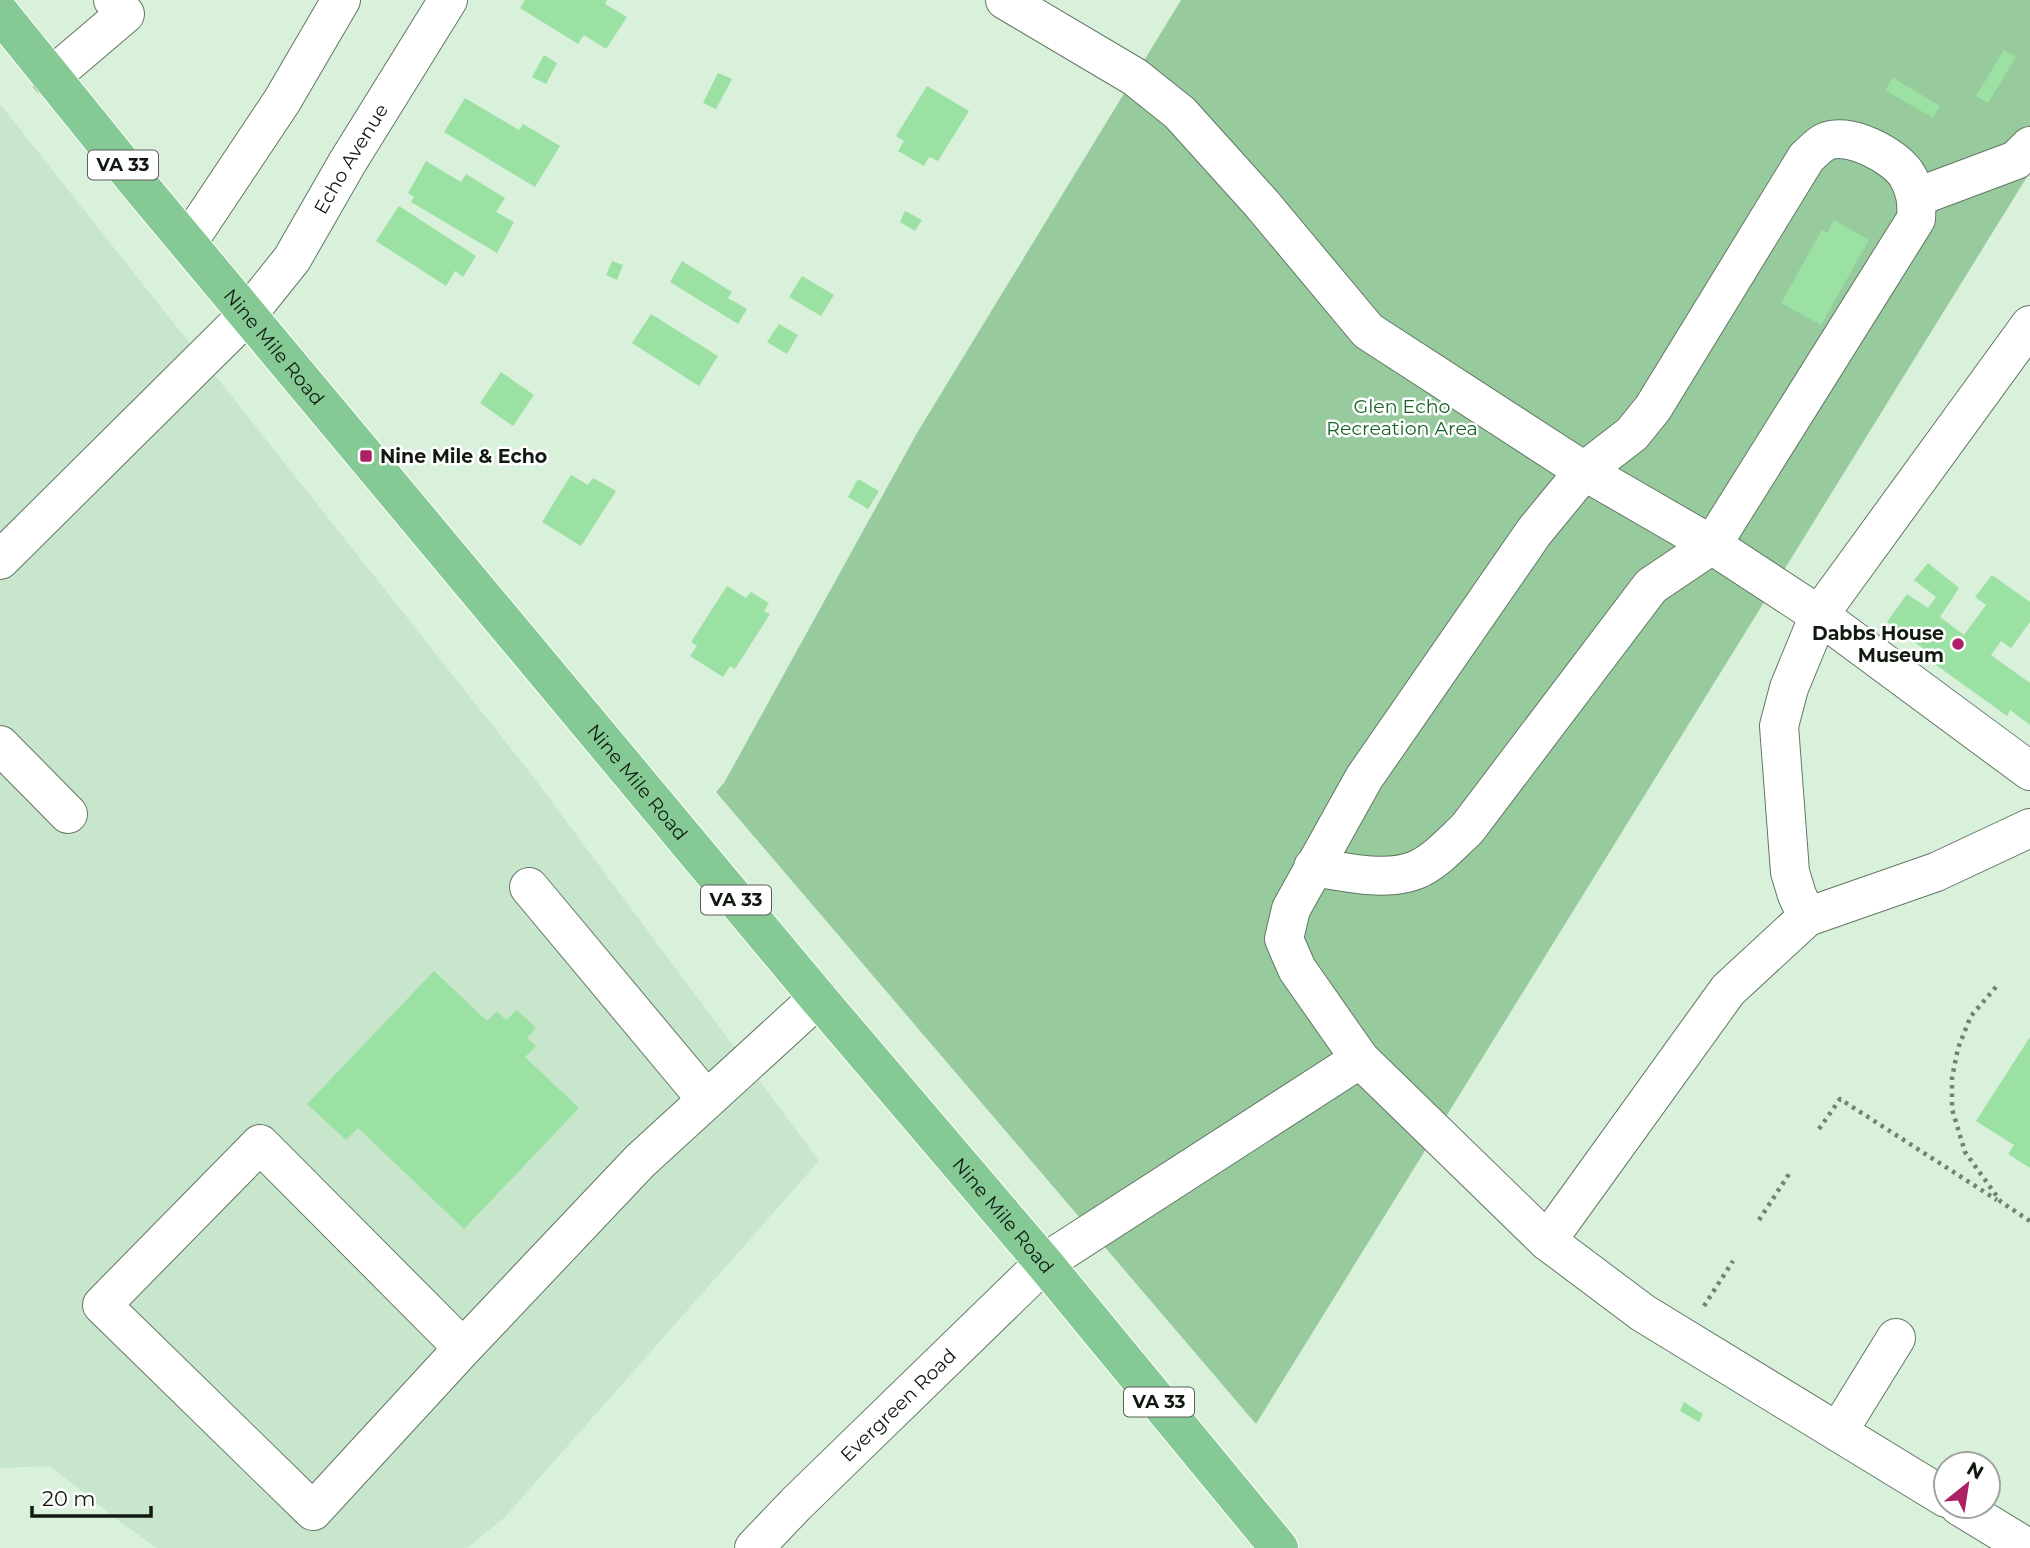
<svg xmlns="http://www.w3.org/2000/svg" width="2030" height="1548" viewBox="0 0 2030 1548" font-family="Montserrat,sans-serif">
  <style>
    .built { fill: #c8e6cb }
    .green { fill: #97cb9d }
    .building { fill: #9be1a3 }
    .lines { fill: none; stroke-linecap: round; stroke-linejoin: round }
    .minor-casing { stroke: #627764; stroke-width: 40 }
    .major-casing { stroke: #fff; stroke-width: 40 }
    .path { stroke: #728273; stroke-width: 4.5; stroke-dasharray: 3.5 5; stroke-linecap: butt }
    .minor { stroke: #fff; stroke-width: 38 }
    .major { stroke: #85ca94; stroke-width: 38 }
    .poi-dot { fill: #ab2163; stroke: #fff; stroke-width: 2.5 }
    .labels { text-anchor: middle; dominant-baseline: central; stroke-width: 5; stroke-linejoin: round; paint-order: stroke }
    .shield { fill: #fff; stroke: #585e58; stroke-width: 2 }
    .shield-label { font-size: 18px; font-weight: bold; fill: #111911 }
    .street-label { font-size: 19px; fill: #111911; stroke: #fff }
    .park-label { font-size: 19px; fill: #1a632b; stroke: #fff }
    .poi-label { font-size: 19px; font-weight: bold; fill: #111911; stroke: #fff; text-anchor: start }
  </style>
  <rect width="100%" height="100%" fill="#d9f0db"/>
  <path class="built" d="M0,104L531,774L819,1161L505,1517L467,1548H157L123,1524L50,1466L0,1468Z"/>
  <path class="green" d="M1181,0H2030V172L1256,1424L716,792L724,783L917,433Z"/>
  <path class="building" d="M525,0H607L605,4L627,17L606,49L584,35L578,44L520,8Z
    M2004,50L2016,57L1988,103L1976,96Z
    M544,55L557,63L546,84L532,77Z
    M718,73L732,79L716,109L703,103Z
    M1893,78L1940,106L1933,118L1885,90Z
    M927,86L969,111L938,161L929,157L924,166L898,151L904,141L896,136Z
    M465,98L519,130L523,124L560,146L535,187L444,132Z
    M426,161L461,182L466,174L505,198L496,212L514,222L497,253L411,202L414,197L408,193Z
    M399,206L476,256L463,277L455,271L446,286L376,241Z
    M905,211L922,220L915,231L900,222Z
    M1834,220L1869,240L1821,325L1781,303L1822,230L1827,233Z
    M612,261L623,265L617,280L606,275Z
    M682,261L732,292L728,298L747,309L738,324L670,282Z
    M802,276L834,295L821,316L789,297Z
    M651,314L718,356L699,386L632,343Z
    M779,324L798,335L787,354L767,342Z
    M501,372L534,395L513,426L480,403Z
    M571,475L588,485L593,478L616,491L581,546L542,522Z
    M858,479L879,491L868,509L848,497Z
    M1928,563L1959,588L1940,617L1964,635L1986,605L1975,597L1992,575L2030,602V622L2011,648L2001,641L1991,655L2030,683V725L2010,710L2007,716L1925,657L1928,652L1887,622L1907,594L1928,608L1936,597L1914,580Z
    M727,586L746,598L751,592L769,603L764,611L770,614L735,669L730,666L723,677L690,656L697,646L691,642Z
    M434,971L487,1021L497,1011L506,1020L517,1010L536,1028L527,1038L536,1046L525,1057L579,1108L464,1229L358,1128L346,1140L307,1104Z
    M2030,1037V1168L2008,1154L2014,1145L1976,1121Z
    M1684,1402L1703,1414L1699,1422L1680,1411Z"/>
  <g class="lines">
    <defs>
      <g id="minor">
        <path d="M1005,0L1135,77L1180,113L1262,204L1368,331L1584,471L1712,545L1819,615L2030,325"/>
        <path d="M51,77L125,14L113,0"/>
        <path d="M1917,197L2016,160L2030,146"/>
        <path d="M188,242L282,101L341,0"/>
        <path id="s1" d="M0,560L248,314L292,259L347,163L448,0"/>
        <path d="M0,745L68,814"/>
        <path d="M1313,867C1343,872 1387,882 1416,870C1435,862 1452,843 1467,829L1651,586L1712,545L1916,219C1917,203 1916,191 1908,177C1897,156 1845,129 1823,143C1817,147 1811,153 1806,158L1653,408L1632,434L1584,471L1534,532L1364,778L1291,909L1284,939L1297,969L1360,1059L1547,1241L1643,1313L1946,1498"/>
        <path d="M529,887L706,1099"/>
        <path d="M1807,917L1797,895L1790,872L1779,726L1789,688L1819,615L2030,771"/>
        <path d="M1547,1241L1728,990L1807,917L1936,872L2030,828"/>
        <path d="M463,1348L260,1144L102,1305L313,1511L463,1348L640,1161L818,998"/>
        <path d="M1838,1432L1896,1338"/>
        <path d="M1959,1506L2028,1548"/>
        <path id="s2" d="M754,1548L796,1504L1044,1263L1360,1059"/>
      </g>
      <g id="major">
        <path id="s3" d="M0,13L140,186L818,998L1044,1263L1279,1548"/>
      </g>
    </defs>
    <use href="#minor" class="minor-casing"/>
    <use href="#major" class="major-casing"/>
    <path class="path" d="M1996,987L1971,1016L1958,1048L1952,1078V1109L1965,1152L2001,1202L2030,1221
      M1819,1129L1840,1099L1997,1200
      M1759,1220L1791,1171
      M1704,1306L1733,1261"/>
    <use href="#minor" class="minor"/>
    <use href="#major" class="major"/>
  </g>
  <g class="poi-dot">
    <rect x="359" y="449" width="14" height="14" rx="3.5"/>
    <circle cx="1958" cy="644" r="7"/>
  </g>
  <g class="labels">
    <g class="shield">
      <rect x="88" y="150.5" width="70" height="29" rx="5"/>
      <rect x="701" y="885.5" width="70" height="29" rx="5"/>
      <rect x="1124" y="1387.5" width="70" height="29" rx="5"/>
    </g>
    <g class="shield-label">
      <text x="123" y="165">VA 33</text>
      <text x="736" y="900">VA 33</text>
      <text x="1159" y="1402">VA 33</text>
    </g>
    <g class="street-label">
      <text stroke="none"><textPath href="#s1" startOffset="536">Echo Avenue</textPath></text>
      <text stroke="none"><textPath href="#s3" startOffset="432">Nine Mile Road</textPath></text>
      <text stroke="none"><textPath href="#s3" startOffset="999">Nine Mile Road</textPath></text>
      <text stroke="none"><textPath href="#s3" startOffset="1566">Nine Mile Road</textPath></text>
      <text stroke="none"><textPath href="#s2" startOffset="203">Evergreen Road</textPath></text>
    </g>
    <g class="park-label">
      <text x="1402" y="406">Glen Echo<tspan x="1402" dy="22">Recreation Area</tspan></text>
    </g>
    <g class="poi-label">
      <text x="380" y="456">Nine Mile &amp; Echo</text>
      <text x="1944" y="633" text-anchor="end">Dabbs House<tspan x="1944" dy="22">Museum</tspan></text>
    </g>
  </g>
  <g transform="translate(1967 1485) rotate(30)"><circle r="33" fill="#ffffff" stroke="#a0a3a0" stroke-width="2"/>
  <path d="M0-5L12 26L0 18L-12 26Z" fill="#ab2163"/>
  <text y="-10" font-size="19" font-weight="bold" text-anchor="middle" fill="#111911">N</text>
  </g>
  <path d="M32 1506v10h119v-10" fill="none" stroke="#111911" stroke-width="3.5"/>
  <text x="42" y="1506" font-size="21" fill="#111911" stroke="#ffffff" stroke-width="5" paint-order="stroke">20 m</text>
</svg>
